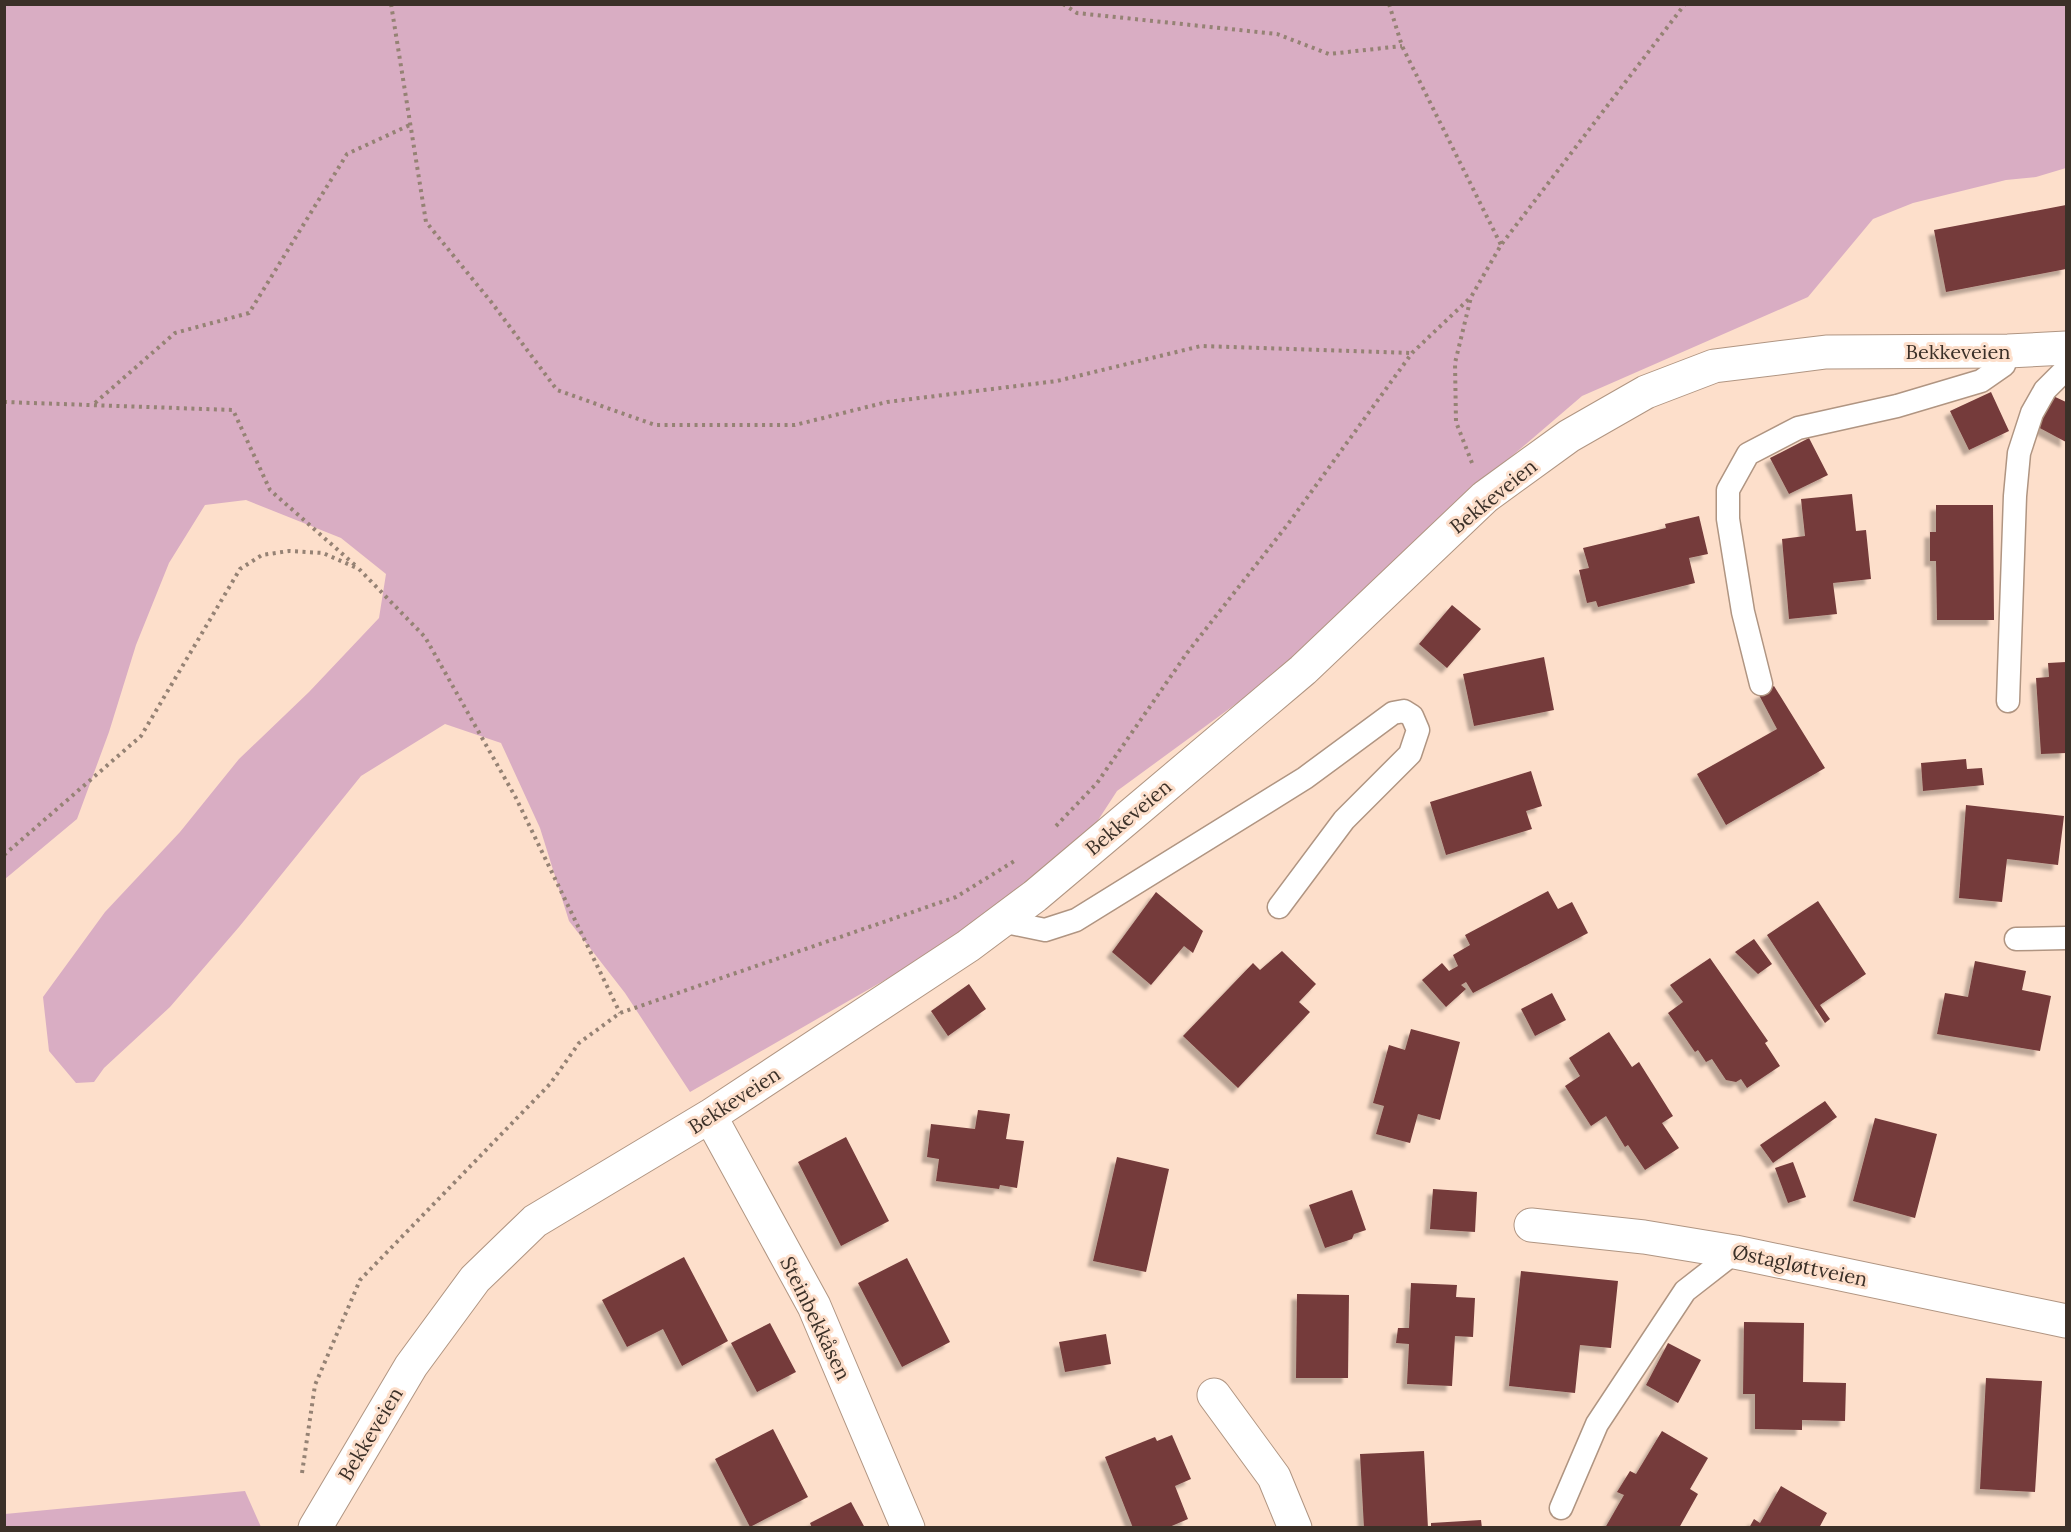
<svg xmlns="http://www.w3.org/2000/svg" width="2071" height="1532" viewBox="0 0 2071 1532" font-family="Lora,serif">
  <style>
    .green { fill: #d9adc3 }
    .building { fill: #743b3b; filter: url(#shadow) }
    .lines { fill: none; stroke-linecap: round; stroke-linejoin: round }
    .lane-casing { stroke: #b09582; stroke-width: 25 }
    .street-casing { stroke: #b09582; stroke-width: 35 }
    .path { stroke: #958274; stroke-width: 4; stroke-dasharray: 3 4.5; stroke-linecap: butt }
    .lane { stroke: #fff; stroke-width: 22 }
    .street { stroke: #fff; stroke-width: 33 }
    .labels { text-anchor: middle; dominant-baseline: central; stroke-width: 6; stroke-linejoin: round; paint-order: stroke }
    .street-label { font-size: 20px; fill: #3b3028; stroke: #fddfcb }
  </style>
  <defs>
    <filter id="shadow"><feDropShadow dx="-5.5" dy="5.5" stdDeviation="1.5" flood-color="#0004"/></filter>
  </defs>
  <rect width="100%" height="100%" fill="#fddfcb"/>
  <path class="green" d="M5,5H2066V168L2036,177L2006,180L1913,203L1873,219L1808,297L1582,396L1505,462L1382,597L1117,791L1080,848L972,930L690,1092L625,993L569,921L540,828L501,743L445,724L361,776L239,927L170,1007L104,1068L94,1082L76,1083L49,1051L43,997L105,912L180,832L239,759L309,692L379,618L386,574L341,538L246,500L205,505L169,563L136,645L109,732L77,819L5,879Z
    M245,1491L261,1527H5V1514Z"/>
  <path class="building" d="M2066,205V269L1946,292L1934,230Z
    M1991,392L2009,431L1969,450L1950,411Z
    M2051,395L2066,402V442L2036,426Z
    M1809,438L1828,475L1789,494L1770,458Z
    M1852,494L1856,531L1866,530L1871,579L1833,583L1837,614L1789,619L1782,539L1805,536L1801,499Z
    M1936,505H1993L1994,620H1937L1936,561H1930V532H1936Z
    M1699,516L1708,554L1689,558L1695,583L1598,607L1596,601L1587,603L1579,570L1589,568L1583,548L1666,528L1665,524Z
    M1452,605L1481,629L1447,668L1419,644Z
    M1544,657L1554,710L1474,726L1463,674Z
    M2066,662V753L2041,754L2036,678L2049,677L2048,663Z
    M1774,686L1825,768L1726,825L1697,774L1777,729L1759,695Z
    M1966,759L1967,769L1982,768L1984,785L1923,791L1921,763Z
    M1531,771L1542,806L1526,811L1532,829L1446,855L1430,802Z
    M1966,805L2064,816L2058,865L2007,859L2002,902L1959,898Z
    M1548,891L1558,909L1572,902L1588,933L1473,993L1466,982L1461,985L1466,989L1446,1007L1422,980L1442,963L1449,971L1458,966L1453,955L1470,945L1465,935Z
    M1156,892L1203,931L1193,953L1184,946L1151,985L1112,952Z
    M1818,901L1866,974L1820,1005L1830,1019L1825,1023L1767,935Z
    M1754,939L1772,964L1758,974L1735,952Z
    M1282,951L1316,984L1299,1002L1310,1012L1238,1088L1183,1036L1253,963L1260,970Z
    M1710,958L1768,1041L1765,1043L1780,1066L1747,1088L1741,1079L1736,1082L1726,1080L1712,1059L1706,1062L1698,1050L1695,1052L1668,1013L1683,1002L1670,985Z
    M1975,961L2026,971L2022,990L2051,996L2040,1051L1937,1034L1945,993L1968,997Z
    M969,984L986,1009L948,1036L931,1011Z
    M1552,993L1566,1020L1535,1036L1521,1009Z
    M1411,1029L1460,1042L1440,1120L1418,1114L1410,1143L1376,1134L1384,1106L1373,1103L1389,1045L1405,1050Z
    M1609,1032L1632,1067L1639,1062L1673,1116L1662,1123L1679,1148L1645,1170L1628,1145L1625,1147L1606,1116L1591,1126L1565,1086L1580,1076L1569,1058Z
    M1825,1101L1837,1117L1773,1163L1760,1145Z
    M978,1110L1010,1114L1006,1139L1024,1141L1017,1188L1000,1185L999,1189L936,1181L939,1159L927,1157L931,1124L975,1129Z
    M1875,1118L1937,1134L1915,1218L1853,1201Z
    M846,1137L889,1221L841,1246L798,1162Z
    M1117,1157L1169,1169L1146,1272L1093,1261Z
    M1793,1162L1806,1197L1788,1203L1775,1168Z
    M1433,1189L1477,1192L1475,1232L1430,1229Z
    M1352,1190L1366,1230L1354,1234L1352,1239L1325,1248L1309,1205Z
    M684,1257L728,1341L682,1366L663,1329L627,1347L602,1300Z
    M907,1258L950,1342L902,1367L858,1283Z
    M1521,1271L1618,1281L1611,1348L1580,1345L1575,1393L1509,1386Z
    M1411,1283L1457,1285L1456,1297L1475,1298L1473,1337L1455,1336L1452,1386L1407,1384L1409,1344L1396,1343L1398,1328H1409Z
    M1297,1294L1349,1295L1348,1378H1296Z
    M1744,1322L1804,1323L1803,1382L1846,1383L1845,1421L1802,1420V1430L1755,1429V1394H1743Z
    M770,1323L796,1372L757,1392L731,1343Z
    M1106,1334L1111,1364L1065,1372L1059,1342Z
    M1668,1343L1701,1360L1678,1403L1646,1385Z
    M1986,1378L2042,1381L2035,1492L1980,1489Z
    M773,1429L808,1497L750,1527L715,1459Z
    M1662,1431L1708,1458L1690,1489L1698,1494L1679,1528H1605L1624,1495L1617,1492L1630,1471L1636,1474Z
    M1172,1435L1191,1479L1175,1486L1188,1519L1167,1528H1133L1105,1457L1155,1437L1157,1441Z
    M1424,1451L1428,1528H1364L1360,1454Z
    M1781,1486L1827,1513L1819,1528H1749L1754,1519L1760,1523Z
    M851,1502L865,1528H812L810,1523Z
    M1481,1520L1482,1528H1431V1523Z"/>
  <g class="lines">
    <defs>
      <path id="lane" d="M1761,684L1743,612L1728,519V490L1748,454L1798,428L1897,406L1981,381L2004,365L2008,351
        M2008,701L2015,496L2019,453L2032,413L2045,390L2066,369
        M1001,921L1045,930L1076,920L1305,778L1393,713L1404,711L1412,716L1418,730L1410,754L1344,820L1279,907
        M2016,939L2066,938
        M1561,1508L1597,1424L1685,1291L1735,1252"/>
      <path id="street" d="M710,1116L814,1306L908,1528
        M1531,1225L1644,1237L1735,1252L2066,1321
        M1214,1395L1274,1477L1295,1528
        M315,1528L411,1366L475,1279L535,1221L710,1116L968,946L1035,896L1303,670L1485,497L1569,436L1646,392L1714,366L1826,352L2008,351L2066,348"/>
    </defs>
    <use href="#lane" class="lane-casing"/>
    <use href="#street" class="street-casing"/>
    <path class="path" d="M391,4L426,222L492,303L557,390L655,425H795L887,402L1057,381L1201,346L1412,353
      M1063,4L1077,13L1277,34L1329,54L1402,46
      M1389,4L1402,46L1501,245
      M4,402L233,410L270,490L356,566
      M95,403L175,333L249,313L347,154L412,124
      M1472,463L1456,422L1455,363L1471,297L1501,245L1685,4
      M1056,826L1097,783L1187,653L1288,524L1412,353L1471,297
      M4,855L141,736L240,569L262,555L289,551L323,553L359,569L425,637L516,798L620,1013
      M302,1473L315,1385L360,1280L550,1084L579,1043L620,1013L956,897L1016,860"/>
    <use href="#lane" class="lane"/>
    <use href="#street" class="street"/>
  </g>
  <g class="labels">
    <g class="street-label">
      <text x="1958" y="351">Bekkeveien</text>
      <text transform="translate(1493 496) rotate(-39)">Bekkeveien</text>
      <text transform="translate(1128 817) rotate(-40)">Bekkeveien</text>
      <text transform="translate(734 1100) rotate(-33)">Bekkeveien</text>
      <text transform="translate(1800 1265) rotate(12)">Østagløttveien</text>
      <text transform="translate(816 1318) rotate(64)">Steinbekkåsen</text>
      <text transform="translate(370 1434) rotate(-59)">Bekkeveien</text>
    </g>
  </g>
  <rect width="2071" height="1532" fill="none" stroke="#3b3028" stroke-width="12"/>
</svg>
